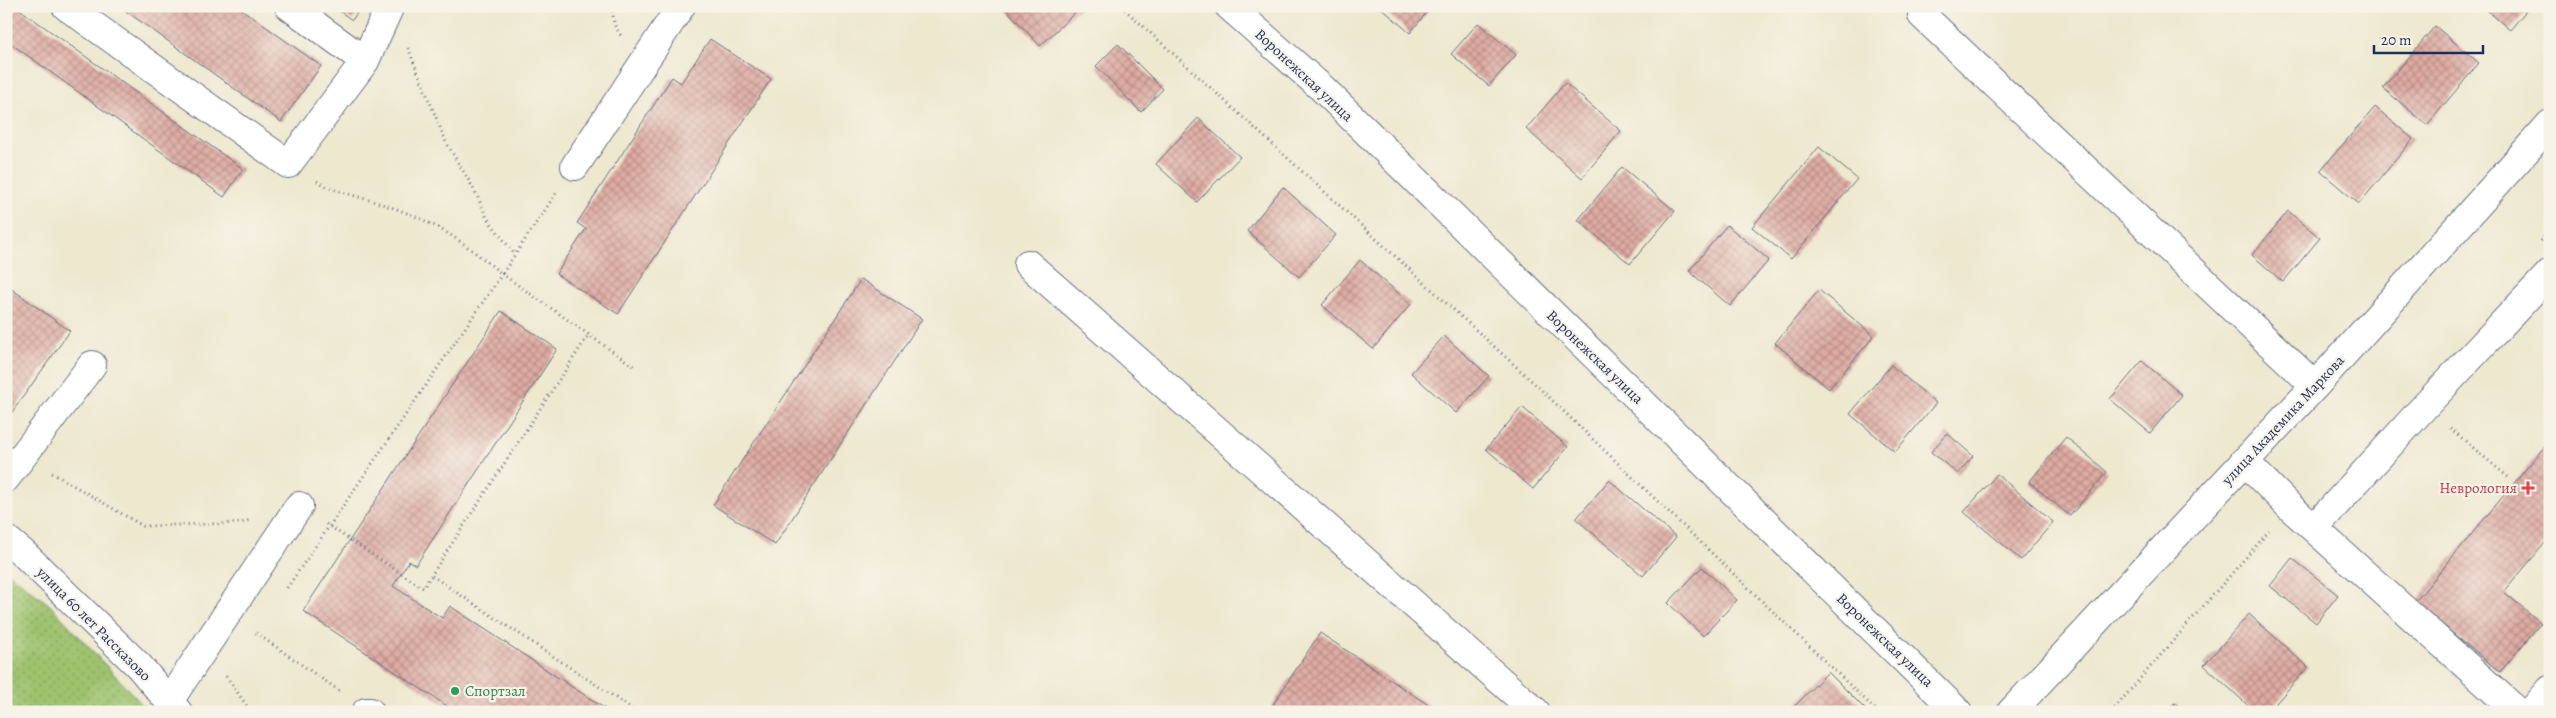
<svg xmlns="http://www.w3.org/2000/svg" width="2556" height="718" viewBox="0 0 2556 718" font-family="Alegreya,serif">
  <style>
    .grass { fill: url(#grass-dots); stroke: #5c7966 }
    .building { fill: url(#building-cross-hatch) }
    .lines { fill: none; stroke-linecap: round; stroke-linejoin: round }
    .minor-casing { stroke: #657086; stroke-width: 30 }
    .path { stroke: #657086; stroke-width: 3; stroke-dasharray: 1 4; stroke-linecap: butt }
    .minor { stroke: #fff; stroke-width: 28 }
    .health-dot { fill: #e0444e; stroke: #f7f3e8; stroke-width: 2 }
    .leisure-dot { fill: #2e9e5b; stroke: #f7f3e8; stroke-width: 2 }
    .labels { text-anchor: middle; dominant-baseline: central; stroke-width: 4.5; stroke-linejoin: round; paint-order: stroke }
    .street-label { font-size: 15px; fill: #1b2f5e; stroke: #f7f3e8 }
    .health-label { font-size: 15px; fill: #be3a42; stroke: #f7f3e8; text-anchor: end }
    .leisure-label { font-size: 15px; fill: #27864d; stroke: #f7f3e8; text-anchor: start }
  </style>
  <defs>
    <pattern id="grass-dots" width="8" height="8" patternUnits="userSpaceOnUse" patternTransform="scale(1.25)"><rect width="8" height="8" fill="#9ec36e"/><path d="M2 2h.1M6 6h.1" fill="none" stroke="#809f5e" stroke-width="1.8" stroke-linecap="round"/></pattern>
    <pattern id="building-cross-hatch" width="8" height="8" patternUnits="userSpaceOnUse" patternTransform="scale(1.25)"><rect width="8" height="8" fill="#dfaca2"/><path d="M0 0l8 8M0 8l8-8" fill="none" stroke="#b48c87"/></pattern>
  </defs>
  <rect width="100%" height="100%" fill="#f7f3e8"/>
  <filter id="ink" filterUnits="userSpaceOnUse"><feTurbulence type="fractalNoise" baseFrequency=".02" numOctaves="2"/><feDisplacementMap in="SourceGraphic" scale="10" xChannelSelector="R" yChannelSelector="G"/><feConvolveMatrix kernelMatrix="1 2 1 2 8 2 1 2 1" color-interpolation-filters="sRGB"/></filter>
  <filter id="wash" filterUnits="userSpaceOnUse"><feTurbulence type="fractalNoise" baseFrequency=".0096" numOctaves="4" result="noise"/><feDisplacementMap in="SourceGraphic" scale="20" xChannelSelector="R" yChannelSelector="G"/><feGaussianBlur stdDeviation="1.12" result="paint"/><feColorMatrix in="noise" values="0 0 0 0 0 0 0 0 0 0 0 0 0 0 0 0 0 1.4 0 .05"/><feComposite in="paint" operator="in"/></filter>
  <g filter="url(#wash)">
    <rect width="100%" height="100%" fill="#eee8cf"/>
    <path class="grass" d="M6,571L50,605L149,712H6Z"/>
    <g id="blocks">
      <path class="building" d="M6,6H15L243,169L224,197L6,40Z
        M119,6H237L321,66L281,122Z
        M332,6H362L352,20Z
        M1003,6H1082L1040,46Z
        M1379,6H1432L1410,33Z
        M2482,6H2530L2510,30Z
        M1478,23L1516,55L1489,86L1451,54Z
        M2435,26L2479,63L2427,125L2383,88Z
        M710,39L771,79L618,314L556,274L586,229L577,223L672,77L681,83Z
        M1118,44L1163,89L1141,112L1096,66Z
        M1565,83L1621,131L1582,178L1526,129Z
        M2375,107L2413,139L2359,204L2320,171Z
        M1198,118L1240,157L1197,202L1156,164Z
        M1819,147L1857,179L1791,259L1752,227Z
        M1622,167L1675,211L1630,264L1578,220Z
        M1283,187L1336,235L1299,277L1247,231Z
        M2288,211L2320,238L2283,282L2252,255Z
        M1727,225L1769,260L1730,306L1689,271Z
        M1360,260L1411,304L1373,349L1322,305Z
        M861,279L922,319L775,545L713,505Z
        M6,285L70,331L10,415L6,413Z
        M1819,290L1874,336L1829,389L1775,343Z
        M501,311L557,349L416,565L409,561L393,586L442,618L450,606L610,712H456L303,611Z
        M1444,336L1489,376L1456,413L1411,373Z
        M2142,361L2182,395L2150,433L2110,399Z
        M1891,365L1936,403L1895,452L1850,414Z
        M1522,407L1568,447L1533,489L1486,449Z
        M1947,433L1973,456L1958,474L1931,452Z
        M2066,437L2107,472L2070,516L2029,482Z
        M2550,440V537L2504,592L2541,623L2500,672L2415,602Z
        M1997,474L2053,522L2021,560L1964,512Z
        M1609,480L1676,537L1643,576L1576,519Z
        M2292,558L2338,595L2316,623L2270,586Z
        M1702,567L1737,600L1703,636L1668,603Z
        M2249,614L2308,667L2268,712H2255L2204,665Z
        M1320,633L1439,712H1268Z
        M1828,672L1868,712H1789Z
        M2175,703L2184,712H2166Z"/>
    </g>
  </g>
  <g filter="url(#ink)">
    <use href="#blocks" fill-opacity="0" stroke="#657086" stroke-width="1"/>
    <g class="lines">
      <defs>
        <path id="minor" d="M66,6L288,164L365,61L289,6
          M1229,6L1323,89L1958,712
          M1922,15L2315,386
          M365,61L390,6
          M575,166L681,6
          M1028,264L1536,712
          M2244,461L2290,507L2518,712
          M6,478L92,365
          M2314,528L2425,406L2550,273
          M6,539L23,553L139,666L178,712
          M169,701L299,506
          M366,712H370
          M2011,712L2315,386L2550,124
          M2531,712L2550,690"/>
      </defs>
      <use href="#minor" class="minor-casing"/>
      <path class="path" d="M612,6L614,24L621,36
        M1121,6L1534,383L1878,712
        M408,48L446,142L475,191L487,218L515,255
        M317,181L327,187C362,199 400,207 433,225C458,238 480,256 502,274L557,192
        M2540,241L2550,231
        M2450,428L2509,478
        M52,473L143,526L241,523L250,520
        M326,524L423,588L589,334
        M432,576L637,712
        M287,588L502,274L635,367
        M256,633L341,692
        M226,676L251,712
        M2111,712L2269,531"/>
      <use href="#minor" class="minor"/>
    </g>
  </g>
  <path class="health-dot" d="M2525.5 480.5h5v5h5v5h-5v5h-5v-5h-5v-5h5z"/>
  <circle class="leisure-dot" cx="455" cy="691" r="5"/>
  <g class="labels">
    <g class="street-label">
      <text transform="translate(1304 75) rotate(43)">Воронежская улица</text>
      <text transform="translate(1595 357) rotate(44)">Воронежская улица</text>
      <text transform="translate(2283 420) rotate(-47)">улица Академика Маркова</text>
      <text transform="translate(94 624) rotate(45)">улица 60 лет Рассказово</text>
      <text transform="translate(1885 640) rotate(44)">Воронежская улица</text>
    </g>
    <g class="health-label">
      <text x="2517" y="488">Неврология</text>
    </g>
    <g class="leisure-label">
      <text x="465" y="691">Спортзал</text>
    </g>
  </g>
  <rect width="2556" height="718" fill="none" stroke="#f7f3e8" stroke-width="25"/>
  <path d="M2374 45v8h109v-8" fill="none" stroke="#1b2f5e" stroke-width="2.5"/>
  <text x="2381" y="45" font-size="15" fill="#1b2f5e" stroke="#f7f3e8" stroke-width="4" paint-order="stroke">20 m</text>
</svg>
